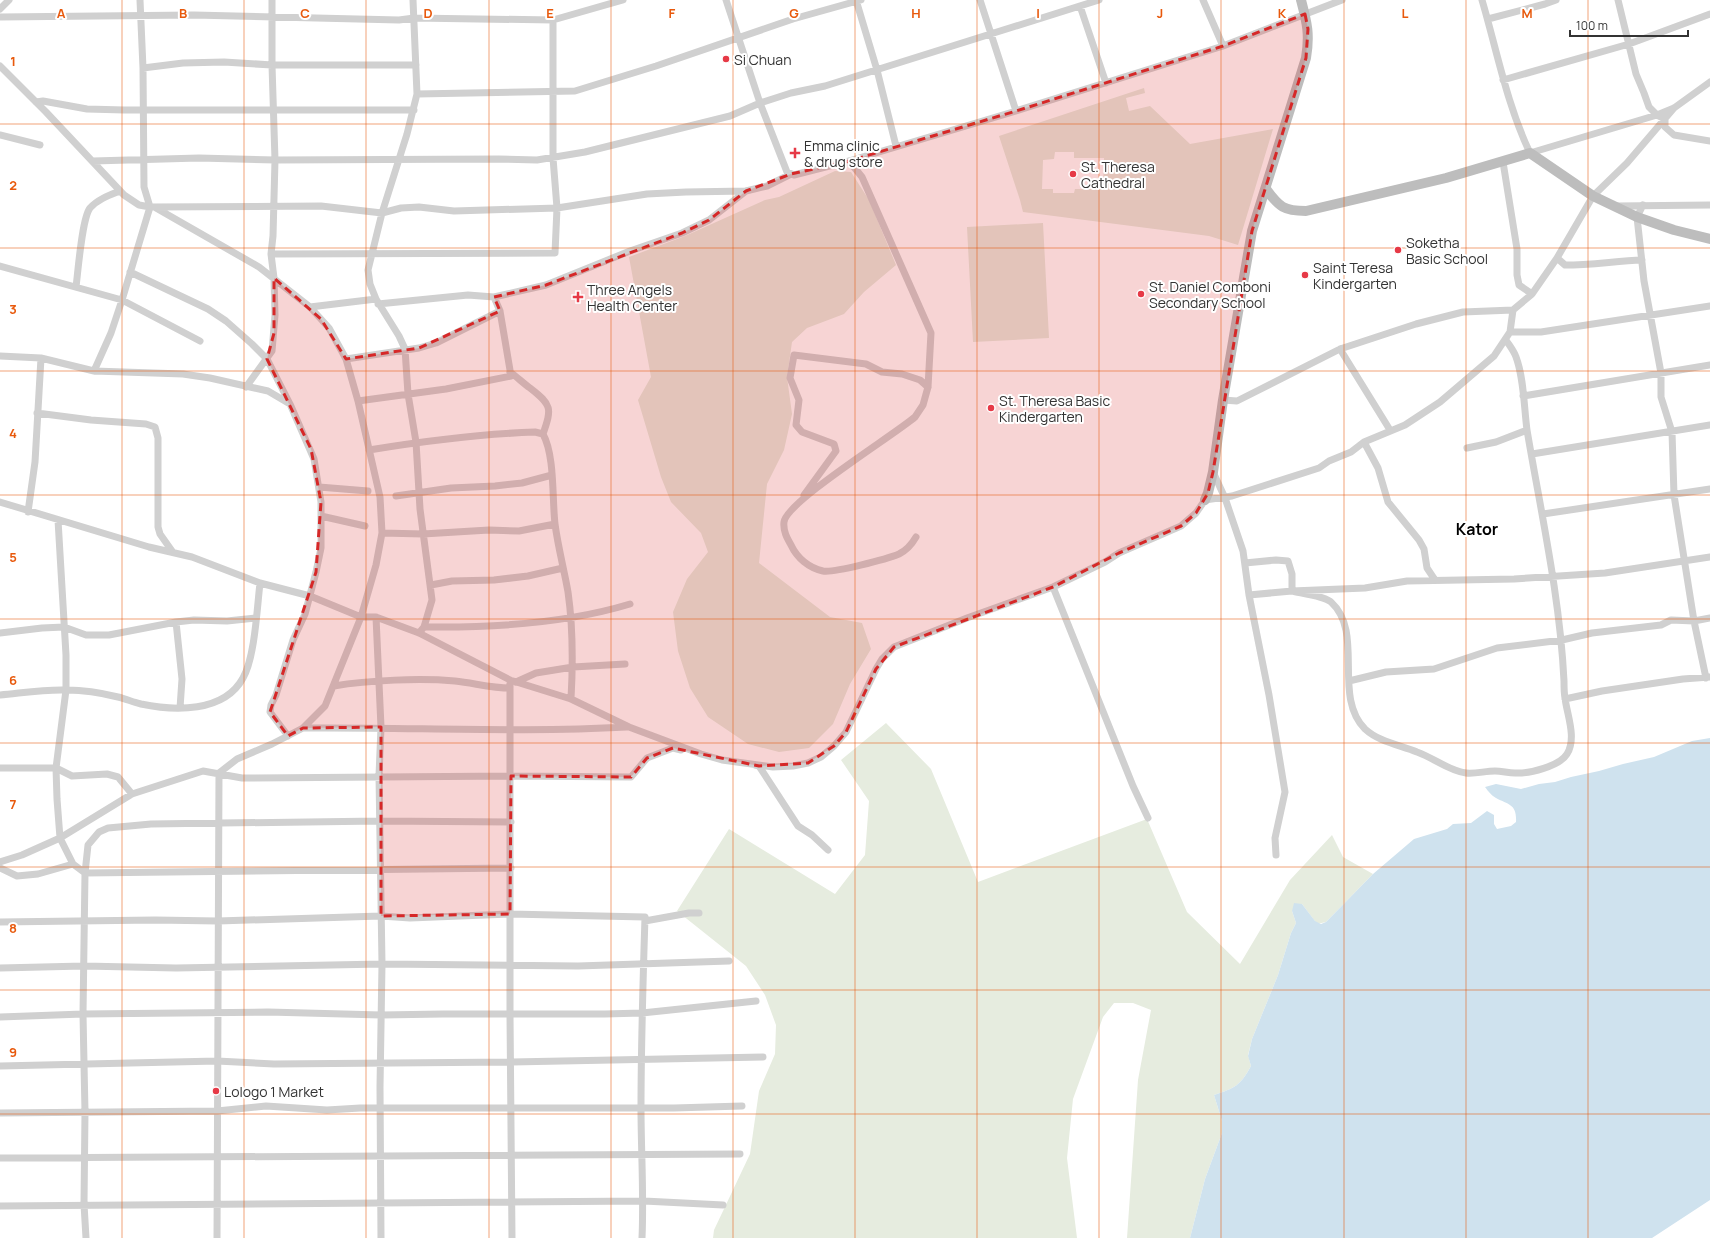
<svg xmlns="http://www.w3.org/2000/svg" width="1710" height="1238" viewBox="0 0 1710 1238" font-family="Manrope,sans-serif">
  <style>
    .green { fill: #e6ecdf; fill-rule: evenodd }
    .water { fill: #cfe2ee }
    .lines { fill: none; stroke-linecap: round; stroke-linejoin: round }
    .street { stroke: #d0d0d0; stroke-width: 7 }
    .secondary { stroke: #bdbdbd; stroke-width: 10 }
    .marked { fill: #d62828; fill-opacity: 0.2; stroke: #d62828; stroke-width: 3; stroke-dasharray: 8 5; stroke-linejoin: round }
    .grid { fill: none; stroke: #e8590c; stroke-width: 1; stroke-opacity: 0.55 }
    .poi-dot { fill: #e63946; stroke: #fff; stroke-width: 1.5 }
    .labels { text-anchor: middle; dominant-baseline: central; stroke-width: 4; stroke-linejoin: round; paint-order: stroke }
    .poi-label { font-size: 14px; fill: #333; stroke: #fff; text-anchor: start }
    .quarter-label { font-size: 16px; font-weight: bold; fill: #000; stroke: #fff }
    .grid-label { font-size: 13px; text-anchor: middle; font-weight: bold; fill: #e8590c; stroke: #fff; stroke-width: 4; stroke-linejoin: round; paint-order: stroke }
  </style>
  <rect width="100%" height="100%" fill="#fff"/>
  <path class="green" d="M1144,88L1145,93L1126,98L1129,111L1150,106L1190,144L1273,129L1238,245L1209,236L1023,212L1020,200L999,136ZM1055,152H1074V158H1104L1103,189H1075L1074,193H1053V189H1042L1043,160L1054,159Z
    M835,171L851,172L869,200L896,265L864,292L844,314L807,328L792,342L787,377L792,414L784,450L767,484L759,563L830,617L862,623L871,649L850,684L833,724L809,748L779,752L748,744L708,717L690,688L678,651L673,612L687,579L708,552L701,533L671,502L661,477L638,400L651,377L629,257L685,236L765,200L779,197Z
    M1043,223L1049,338L973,342L967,227Z
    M886,723L931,769L978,882L1147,819L1187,912L1240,964L1290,880L1332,835L1343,857L1373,874L1326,922L1317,924L1302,904L1292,911L1296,923L1291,933L1278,975L1252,1039L1248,1055L1251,1066C1240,1086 1235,1088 1214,1095L1222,1121V1133L1205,1179L1190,1238H1127L1138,1080L1151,1010L1133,1003H1114L1103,1017L1073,1099L1067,1158L1077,1238H713L714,1230L750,1154L759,1091L775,1054L776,1025L765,995L746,966L677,911L729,829L835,894L865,855L869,801L841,760Z"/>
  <path class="water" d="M1710,738V1200L1652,1238H1190L1205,1179L1222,1133V1121L1214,1095C1235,1088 1240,1086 1251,1066L1248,1056L1252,1039L1278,975L1291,933L1296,923L1292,911L1294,903L1302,904L1315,921L1321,924L1326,922L1373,874L1414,839L1447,829L1453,824L1471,823L1487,811L1494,815V824L1497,829L1511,826L1516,822C1517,804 1509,805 1496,798C1492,796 1488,791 1485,787L1496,784L1521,789L1539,784L1555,782L1571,777L1599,771L1623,764L1654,757L1692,741Z"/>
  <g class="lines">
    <path class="street" d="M413,0L417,94L407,134L382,213L368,270L370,284L376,299L399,336L405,349L408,394L416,442L420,509L432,600L424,627L419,633
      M726,0L760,103L787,172L794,175L849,161L1016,111L1223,46L1342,0
      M856,0L877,70L896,146
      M980,0L1016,111
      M1203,0L1223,46
      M1482,0C1497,51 1507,105 1530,153L1657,115L1674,108L1710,82
      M1618,0L1636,74L1644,93L1649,107L1657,115L1665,119V127L1674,135L1710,141
      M1080,6L1106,83
      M0,9L9,0
      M0,17L194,15L399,20L414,18L553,20L623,0
      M1488,19L1545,4L1556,0
      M0,66L46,112L124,195L139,205L150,207L321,206L382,213L401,208L419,207L454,211L557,208L647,194L686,192L746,191L767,186L791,174
      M143,68L183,63L224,62L272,65H416
      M1503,80L1629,44L1710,14
      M417,94L575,91L656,66L793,19L861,0
      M36,102L43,101L87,109L124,110H414
      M0,135L40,145
      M93,161L199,158L275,160L499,159L537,160L585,152L730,116L760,103L791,93L825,86L1099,0
      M849,161L862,177L931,333L928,387L923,405L915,417C894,435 786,502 784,522C783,531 787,538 791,545C797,558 809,568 823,571C834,573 887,559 899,554C907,550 912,544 916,537
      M1503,162L1517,249V275L1519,285L1532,294
      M1643,205L1637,217L1644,281L1661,373V397L1672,432L1674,495L1694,621L1706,678
      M1616,206L1710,205
      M156,208L259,267L310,307L329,328L346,359L358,401L380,497L382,533L376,565L361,617L325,706L303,728L272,744L237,759L219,773
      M271,254L555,253L557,208L553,158V20
      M1557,258L1565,265C1591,265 1616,261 1642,260
      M0,266L122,300L200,341
      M130,272L208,309L226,321L252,344L267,359L290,404
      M76,287C78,272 82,218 90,208C98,199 110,195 120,191
      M378,304L468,295L494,297L546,285L630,251L682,233L709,220L746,191
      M310,307L376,299
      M1510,332H1541L1710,306
      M1340,349L1390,430
      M0,356L41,358L94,371L183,374L210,378L268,391L290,404L314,459L321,502V548L316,572L305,614L293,640L276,695L271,705L270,712L288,736
      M346,359L419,348L436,343L500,311L494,297
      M94,371L111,333L122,300L150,207L144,187L143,68L140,0
      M510,372C517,377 523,383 530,388C552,405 552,408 543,434
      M246,387L272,351L275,315L274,278L271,254L273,236L275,160L272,65V0
      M1523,396L1710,365
      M1223,400L1237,401L1340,349L1416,324L1463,312L1513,310
      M358,401L446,389L511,376L500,311
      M37,413L91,420L146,424L155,427L158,438V527L160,534L172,551
      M1364,442L1378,468L1388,502L1419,540L1424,549L1427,568L1435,580
      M1467,448L1496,442L1527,430
      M369,450C424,441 479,434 535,432L543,434C555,456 552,498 555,524C558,547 564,569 568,592C573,627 573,664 571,699
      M1532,454L1710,425
      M1213,472L1225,498L1243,551L1249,595L1269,695L1285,792L1275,838L1276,855
      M319,487L368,491
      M804,495L836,451L834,444L802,432L796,425L799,400L790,378L794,355L866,364L882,372L902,374L920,380L928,387
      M396,496L451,488L495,486L522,483L552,475
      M0,502L149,547L192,557L260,583L310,596L361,617H376L419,633L510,680L571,699L629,727L701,754L722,760L773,767L793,766L808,763L821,757L834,746L846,732L876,669L882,659L894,647L967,618L1053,587L1105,562L1119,553L1181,526L1196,513L1205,500L1232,496L1319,468L1329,461L1351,452L1364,442L1405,425L1440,402L1494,356L1510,332L1513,310L1532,294L1557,258L1593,196L1627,163L1674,108
      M28,512L35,462L41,358
      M1543,514L1710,489
      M321,516L365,526
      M58,520L66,655V690L56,768L57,799L60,838L73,864
      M382,533L423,534L489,530L519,531L555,524
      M1245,563L1276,560L1288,561L1292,574V591C1300,593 1325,596 1331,602C1365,633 1332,696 1365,729C1379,742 1400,745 1417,752C1434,758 1449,771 1466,773C1476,774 1485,771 1495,771C1502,771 1508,773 1515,773C1529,774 1560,766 1567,754C1577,738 1567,715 1565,698C1564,693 1564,687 1564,681C1560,597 1541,513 1527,430C1524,408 1524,378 1516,357C1514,351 1509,345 1506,340
      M431,585L452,581L494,580L528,576L563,568
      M1053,587L1133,786L1148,818
      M1249,595L1292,591L1365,588L1407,581L1514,579L1605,573L1710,557
      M376,617L381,727L379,776L382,964L380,1087L381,1238
      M176,622L182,679L180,708
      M424,627C492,628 564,624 630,604
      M0,633L42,628L64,627L86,635H109L176,622L194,620L227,621L256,618
      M510,680V1015L512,1238
      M1349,681L1386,672L1434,669L1497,648L1562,640L1592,633L1661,625L1671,620L1694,621L1710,618
      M516,682L536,673L573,667L625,664
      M334,686C369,680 420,678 455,681C474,683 491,688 510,688
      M0,695C22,693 45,689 67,690C83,690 102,693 118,697C126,699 133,702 141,704C174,711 224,713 243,678C255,657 257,608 260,583
      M1565,699L1602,691L1683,679L1710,677
      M303,728C411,727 519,733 627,727
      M755,765L759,766L798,826L812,835L828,850
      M0,768H56L72,776L107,774L118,777L132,794
      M0,862L22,855L60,838L132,794L203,771L242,778L511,776L631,777L647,758L673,748L681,750
      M0,868L17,876L38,874L73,864L85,873L511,868
      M645,921L689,913H699
      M0,922L155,920L218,921L381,916L410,918L510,914L645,917C643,980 641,1044 641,1108C641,1151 644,1194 642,1238
      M0,968L84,966L176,968L382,964L578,966L729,961
      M0,1017L83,1014L268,1012L381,1015L443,1014H605L642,1013L756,1001
      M0,1066L217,1061L274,1064L512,1062L763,1057
      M0,1113L217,1111L266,1106L327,1110L360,1108H674L742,1106
      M0,1158L740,1154
      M0,1206L644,1201L723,1205
      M86,1238L84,1204L85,1112L83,1014L85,873L88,845L99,832L108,828L151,824L379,821L511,822
      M217,1238L219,773"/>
    <path class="secondary" d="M1266,189C1279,207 1284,211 1306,211L1446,178L1530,153L1593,196L1637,217L1674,230L1710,239
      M1205,500L1208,493L1213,472L1223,400L1252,231L1306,58C1310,34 1307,23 1301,0"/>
  </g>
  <path class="marked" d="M1305,14L1308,29L1306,58L1252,231L1213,472L1208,493L1196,513L1181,526L1119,553L1053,587L894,647L876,669L846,732L834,746L808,763L759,766L673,748L647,758L631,777L511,776L510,914L381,916V727L303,728L288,736L270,712L316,572L321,502L311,449L267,359L274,333V278L321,319L346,359L419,348L500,311L494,297L546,285L682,233L709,220L746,191L791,174L849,161L1016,111L1223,46Z"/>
  <path class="grid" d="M122,0V1238M244,0V1238M366,0V1238M489,0V1238M611,0V1238M733,0V1238M855,0V1238M977,0V1238M1099,0V1238M1221,0V1238M1344,0V1238M1466,0V1238M1588,0V1238M0,124H1710M0,248H1710M0,371H1710M0,495H1710M0,619H1710M0,743H1710M0,867H1710M0,990H1710M0,1114H1710"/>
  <g class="poi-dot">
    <circle cx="726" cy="59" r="4"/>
    <path d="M793 147h4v4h4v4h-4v4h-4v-4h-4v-4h4z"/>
    <circle cx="1073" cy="174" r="4"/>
    <circle cx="1398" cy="250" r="4"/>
    <circle cx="1305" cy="275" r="4"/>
    <circle cx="1141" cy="294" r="4"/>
    <path d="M576 291h4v4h4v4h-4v4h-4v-4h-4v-4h4z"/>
    <circle cx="991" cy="408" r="4"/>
    <circle cx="216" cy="1091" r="4"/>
  </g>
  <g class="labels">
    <g class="poi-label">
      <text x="734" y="59">Si Chuan</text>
      <text x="804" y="145">Emma clinic<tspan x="804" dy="16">&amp; drug store</tspan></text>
      <text x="1081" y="166">St. Theresa<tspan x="1081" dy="16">Cathedral</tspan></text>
      <text x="1406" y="242">Soketha<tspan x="1406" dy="16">Basic School</tspan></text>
      <text x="1313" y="267">Saint Teresa<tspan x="1313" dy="16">Kindergarten</tspan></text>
      <text x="1149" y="286">St. Daniel Comboni<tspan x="1149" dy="16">Secondary School</tspan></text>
      <text x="587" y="289">Three Angels<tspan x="587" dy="16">Health Center</tspan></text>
      <text x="999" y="400">St. Theresa Basic<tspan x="999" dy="16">Kindergarten</tspan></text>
      <text x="224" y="1091">Lologo 1 Market</text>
    </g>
    <g class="quarter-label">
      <text x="1477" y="529">Kator</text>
    </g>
  </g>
  <g class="grid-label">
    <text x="61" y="18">A</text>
    <text x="183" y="18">B</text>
    <text x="305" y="18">C</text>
    <text x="428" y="18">D</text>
    <text x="550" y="18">E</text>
    <text x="672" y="18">F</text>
    <text x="794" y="18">G</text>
    <text x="916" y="18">H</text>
    <text x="1038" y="18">I</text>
    <text x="1160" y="18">J</text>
    <text x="1282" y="18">K</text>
    <text x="1405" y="18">L</text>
    <text x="1527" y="18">M</text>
    <text x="13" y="66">1</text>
    <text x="13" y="190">2</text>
    <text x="13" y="314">3</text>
    <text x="13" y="438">4</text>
    <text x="13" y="562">5</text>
    <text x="13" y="685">6</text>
    <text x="13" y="809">7</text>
    <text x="13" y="933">8</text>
    <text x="13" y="1057">9</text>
  </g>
  <path d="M1570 30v6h118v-6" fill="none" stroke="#333333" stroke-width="2"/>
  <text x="1576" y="30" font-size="12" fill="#333333" stroke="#ffffff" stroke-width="3" paint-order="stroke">100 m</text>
</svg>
